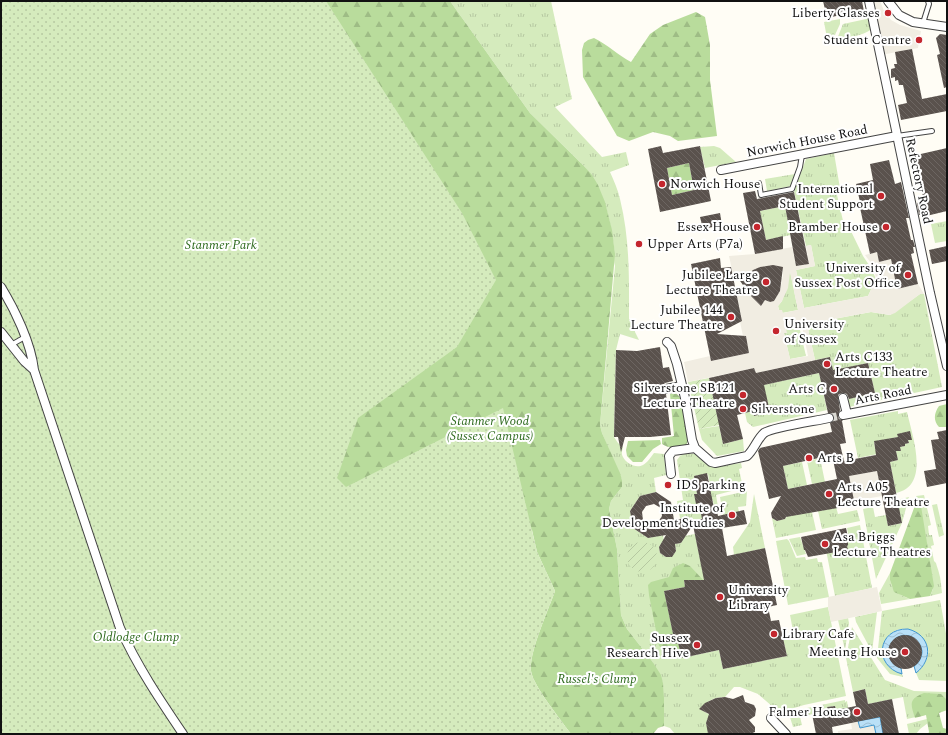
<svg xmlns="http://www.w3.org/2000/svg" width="948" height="735" viewBox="0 0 948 735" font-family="Spectral,serif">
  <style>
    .grass { fill: url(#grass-tufts) }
    .forest { fill: url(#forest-firs) }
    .park { fill: url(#park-dots) }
    .garden { fill: url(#garden-furrows) }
    .plaza { fill: #f1ede2; fill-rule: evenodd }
    .water { fill: url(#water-waves); stroke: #3f96cf }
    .building { fill: url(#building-back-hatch); fill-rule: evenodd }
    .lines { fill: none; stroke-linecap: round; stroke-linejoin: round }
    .street-tunnel { stroke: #dbdad3; stroke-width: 8; stroke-dasharray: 8 4; stroke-linecap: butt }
    .lane-casing { stroke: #444; stroke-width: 6 }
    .street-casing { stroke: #444; stroke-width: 10 }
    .lane { stroke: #fff; stroke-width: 4 }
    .street { stroke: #fff; stroke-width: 8 }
    .poi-dot { fill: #c4262e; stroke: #fff; stroke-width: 1.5 }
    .labels { text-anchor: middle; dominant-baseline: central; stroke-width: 4; stroke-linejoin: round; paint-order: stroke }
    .poi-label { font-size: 13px; fill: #111; stroke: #fff; text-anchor: end }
    .street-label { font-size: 13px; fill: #111; stroke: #fff }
    .park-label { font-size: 13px; font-style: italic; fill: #2f6b1f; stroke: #fff }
  </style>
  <defs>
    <pattern id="grass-tufts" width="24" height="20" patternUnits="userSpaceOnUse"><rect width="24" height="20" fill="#d5ebbd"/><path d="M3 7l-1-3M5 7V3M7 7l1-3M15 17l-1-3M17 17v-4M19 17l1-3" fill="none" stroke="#b6c8a1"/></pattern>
    <pattern id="forest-firs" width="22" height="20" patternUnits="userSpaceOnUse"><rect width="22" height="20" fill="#b9dc9c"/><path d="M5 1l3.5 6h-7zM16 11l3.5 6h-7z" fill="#9ebc85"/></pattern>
    <pattern id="park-dots" width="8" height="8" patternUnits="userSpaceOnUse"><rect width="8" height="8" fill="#d5ebbd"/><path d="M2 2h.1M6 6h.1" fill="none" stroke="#b6c8a1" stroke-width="1.8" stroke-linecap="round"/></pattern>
    <pattern id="garden-furrows" width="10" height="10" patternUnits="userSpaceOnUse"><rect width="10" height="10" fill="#d5ebbd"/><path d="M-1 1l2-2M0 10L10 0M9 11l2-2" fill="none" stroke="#b6c8a1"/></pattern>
    <pattern id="water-waves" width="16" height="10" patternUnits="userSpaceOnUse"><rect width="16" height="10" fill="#b9e0f7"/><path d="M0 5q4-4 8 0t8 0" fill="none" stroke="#9ebfd3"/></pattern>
    <pattern id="building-back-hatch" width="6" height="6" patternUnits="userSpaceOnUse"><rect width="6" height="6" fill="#5a524d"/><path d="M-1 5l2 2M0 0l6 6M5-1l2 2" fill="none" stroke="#6d6662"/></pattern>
  </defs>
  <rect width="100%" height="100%" fill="#fffdf5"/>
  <path class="grass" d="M450,1H551L572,99L555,107L602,157L626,152L629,165L610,172C614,181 618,190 620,199C630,240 629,277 629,319H635V332L639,340L620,334L616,350L614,437L618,443L623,447C622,451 621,454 623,457C626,463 636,469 643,465C647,463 651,457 654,453L664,454L666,475L654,478L656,492L640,496L630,511L633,528L648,538L663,535L664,541L662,542L659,547L660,553L666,557L672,556L676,551L675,544L681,543L684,538V536L695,534L705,582L684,580L664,591L673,634L670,635L675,644L678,643L682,658L719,650L723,669L787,656L783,638L794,636L790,615L828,607L846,696L804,705L784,711L781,709L773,707L758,694L740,687H734L725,697C714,697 707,701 700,709L710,715L706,723L709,733L707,734H675L670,728L664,726L663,683L652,661L627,629L621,615L617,549L609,509L611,501L622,487V480L602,433L600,425L615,266C613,260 615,254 614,247C610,218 604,189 584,166L530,113Z
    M871,18L872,29C863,36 848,37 837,39L843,24Z
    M840,19V24L834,37L827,38L824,22Z
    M714,146L720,148L736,162L705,168L700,147Z
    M834,153L841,194L837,195L844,225H848L863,256L871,268L876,279L868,296L804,308L796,270L815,266L811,245L806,246L794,191L806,159Z
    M795,174L791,186L767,191L765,179Z
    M785,206L791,235L766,240L760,211Z
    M947,221V241L935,243L931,224Z
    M790,271L798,310L782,313L779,310L778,306L782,301Z
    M920,294H924L942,387L849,407L847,399L875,393L868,363L840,369L835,379L830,357L815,360L807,324L871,312L890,315Z
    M799,326L806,356L790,359L784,333L786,329Z
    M819,373L827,410L753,427L747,422L745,413L753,411L754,416L770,412L766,397L759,386Z
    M898,411V414L907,412C912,435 931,486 896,493L890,462L898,460L896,451H900V447L905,446V444L909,443L908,440L911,439L910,432L898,434V437L874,442L875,449L887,452L858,458L850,420Z
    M719,426L723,444L743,439L744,451L717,456L702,440L699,429Z
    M686,453C702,454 703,457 715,467L741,463L742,468L739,469L743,488L716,495L718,507L714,508L713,500H710L709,494H711L708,474L694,476L697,494H694C699,502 700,511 705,518L686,522L685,518H680L677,501L683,500L677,460L680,456Z
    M820,458L825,482L812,484L807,461Z
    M802,462L807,485L788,489L783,466Z
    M747,491L746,506L738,507L739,512L723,515L720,497Z
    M754,494L765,548L734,555L733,547L750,522Z
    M924,495L931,525L928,526L929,535H932L934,545L931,546L934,561L936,563C937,567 938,569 939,573C941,579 941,586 942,593L930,596L933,589L930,563L919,501L917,500L916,503V496Z
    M909,497L902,523L876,579L863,509L873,507L875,517L886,515L888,526L902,523L897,500Z
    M937,504L944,535L939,537L932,505Z
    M836,507L838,514L857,510L860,521L822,529L818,511Z
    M812,512L816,530L776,538L772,518L777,521L785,519L788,515Z
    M860,525L872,588L835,596L826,550L830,553L847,550L848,533L847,528Z
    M800,537L806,554L797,556L789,539Z
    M787,539L789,541L796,558L805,557L806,560L817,558L818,562H822L829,597L788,605L776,541Z
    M890,573C890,589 895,593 910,599L881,604L879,593Z
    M940,600L947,639V681L919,680L916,673C925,666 934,651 924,641C923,639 919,637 917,635C914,633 910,630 906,629C892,627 880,642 883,655C884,665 893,671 902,674L903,677L890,674L877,658L882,611Z
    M877,612L872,652L856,622L855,617Z
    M848,618L849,623L845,650L838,620Z
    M852,627L885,680L914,691L947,692V710L907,719L903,697L868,704L865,689L853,692L846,658Z
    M845,700V702L847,701L848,708L836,710L835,706L827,707L828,711L808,715L807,708Z
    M804,709L805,716L800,717L802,725L793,727L789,714Z
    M927,719L928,723L920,729L916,734H909L907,724Z"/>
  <path class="forest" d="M295,1H450L530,113L584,166L592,175L598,185L605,202L612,230L615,254L600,425L602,433L620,473L622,480V487L611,501L609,509L617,549L621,615L627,629L652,661L661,675L663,683L664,698V726L658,728L653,734H571C562,721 533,686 531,671C529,652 548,611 555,591L537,552L532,530L319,503Z
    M696,12L705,17L710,45V80L717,136L678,141L670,136L653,132L629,141L617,136L583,77L582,50L584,43L588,40L594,38C608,45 618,55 631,62L650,34L663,25Z
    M689,163L694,190L672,195L667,168Z
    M675,393L678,395L681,399L688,441L686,445C678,448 669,449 662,444V438L674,436L670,394Z
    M947,404V427H939C933,421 934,413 939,406Z
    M660,440L661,444L653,449L642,462H633L627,456L626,450L628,441Z
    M917,500L919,501L921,506L934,586L930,596L910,599L894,592L890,580V573Z
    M683,563L690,566L705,582L684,580L685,587L664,591L673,634L670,635L675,644L678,643L682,658L659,646L649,595L648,585L651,582L669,577L673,568Z
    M924,693L941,694L947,700V710L939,713L943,728L947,729V734H928L929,732L926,715L915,718C910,703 909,699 924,693Z"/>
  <path class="park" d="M1,1H326L462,213L496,280L457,347L358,418L337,478L346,487L503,408L537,552L555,591C548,611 529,652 531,671C533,686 562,721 571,734H1Z"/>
  <path class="garden" d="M709,378L718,419L730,423L699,429L688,382Z
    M627 557a15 15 0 1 1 30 0a15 15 0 1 1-30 0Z"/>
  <path class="plaza" d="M875,1H880L884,11L891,20L900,25L921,31L918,48L881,55L870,2Z
    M811,245L815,266L796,270L804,308L868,296L876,279L874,267L865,255L877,252L879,262L891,259L897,289L918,284L924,294H920L895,313L890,315L871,312L807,324L815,360L756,373L754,368L688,382L684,362L710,356L711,361L749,353L746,336H743L740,322L742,320L736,290L743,285L751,296L761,306L765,300L770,302L774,301L780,291L783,275V267L766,266L753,270L747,275L733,274L729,256L755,254L792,247L796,266L809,264L806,246ZM790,272L798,310L783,313L782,310H779L778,306L782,301L788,288ZM802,326L808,356L790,359L784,333H787L786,329Z
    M877,471L882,496L854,501L848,473L853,475Z
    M877,587L882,611L831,622L828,607V597Z
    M858,721L874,725L876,734H838V731L852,729L851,723Z"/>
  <path class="water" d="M908,629C931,635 934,659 916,673L914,666C919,663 922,657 922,651C921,645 918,641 914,638C894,626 876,658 901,668L902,674C873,666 877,628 908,629Z
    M880,717L883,734H876L874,725L860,728L858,721Z"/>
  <path class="building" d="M823,1H862L865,17L852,19L850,13L827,18Z
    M940,34L947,35V87L944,88L937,55L940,54L936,38Z
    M912,49L922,99L947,94V111L901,120L898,105L907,103L903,85H899L898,80L895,81V77L891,78V69L895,68L894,64H897L895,52Z
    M661,146L663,153L700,146L711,201L660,212L648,149ZM689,163L694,190L672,195L667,168Z
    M947,148V211L922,217V215H919L917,203L924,201L917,170H915L912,156Z
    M889,160L895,184L901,182L909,218H906L911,240H913L915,247H913L914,253L911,254L918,284L897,289L891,259L879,262L877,252L870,254L859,203L860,202L856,184L873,180L870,164Z
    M755,191L757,199L794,192L809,264L796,266L785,206L760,211L766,240L783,236V249L755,254L743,193Z
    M720,213L722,225L703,229L700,217Z
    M947,246V261L932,264L929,250Z
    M720,258L721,268L731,267L742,321L717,334L746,336L749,353L711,361L691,264Z
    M773,265L783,267L780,291L774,301L770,302L765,300L761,306L751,296L735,274L747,275L753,270L760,267Z
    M660,347L663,368L669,367L673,381L665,383L661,387V390L662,393L666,394L671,435L650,437H625L621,452L618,437H614L616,350L637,351Z
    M830,357L833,370L868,363L875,393L849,399L847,394L844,393L839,394L838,396L840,410L838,416L839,419L843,420L842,421L846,443L840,444L844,461L876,455L874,441L898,437L897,434L910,431L912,440H908L909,443L905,444V446L900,447L901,451H896L898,460L890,462L902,523L888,526L877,471L849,476L855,505L786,517L785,519L777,521L772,518L771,513L781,496L769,499L758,451L760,448L832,432L830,423L834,420V417L831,413H828L819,373L764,385L770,412L754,416L753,411L737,415L743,439L723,444L709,378L754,368L756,373ZM832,455L837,479L788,489L783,466Z
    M947,430V483L927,487L924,471L936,469L931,440L939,439L937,432Z
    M707,473L714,508L716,507L718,516L744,510L747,524L722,528L727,556L765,548L777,605L768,607L771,621L779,620L787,656L723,669L719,650L682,658L678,643L675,644L670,634H673L664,591L685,587L684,580H704L693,525L681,543L675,544L676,551L672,557H666L660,553L659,547L666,535L648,538L633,528L630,511L640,496L656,492L671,502L674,520L685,518L686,522L702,519L699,503L696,504L694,494H697L694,476ZM654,504L661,508L662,516L658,522L649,524L643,520L642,512L646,506Z
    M846,528L848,537V545L847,546L848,550L808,557L805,550H804L801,537Z
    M888 652a17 17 0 1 1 34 0a17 17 0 1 1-34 0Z
    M865,689L868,704L892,699L899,734H883L880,717L832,727L833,734H816L812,714L828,711L827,707L835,706L836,710L856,706L853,692Z
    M743,695L745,702L754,705L756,709L755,716L749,720L755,727V732L750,734H708L706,723L709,714L699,709L705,703L716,698L725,697L733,699Z"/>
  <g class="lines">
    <path class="street-tunnel" d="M829,418L843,415"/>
    <defs>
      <path id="lane" d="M923,23L929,4L928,1
        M897,136L932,131
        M759,183L761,195L792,189L800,167L802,155
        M11,345L25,337"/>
      <path id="street" d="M869,1L930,293L947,366
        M888,1L899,15L913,22L947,27
        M721,170L897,136
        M1,287C15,310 31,343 34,370L120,628C137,666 160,700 183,734
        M1,332L24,361L34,370
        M667,342L671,346L677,364L685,398L692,440L695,448L711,462L715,463L747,456C754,450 757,439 764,433C773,427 816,421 829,418
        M666,389L682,386
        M843,398L847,414
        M843,415L947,395
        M671,474L669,456L673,451L695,448
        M771,718L786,734"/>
    </defs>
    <use href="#lane" class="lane-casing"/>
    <use href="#street" class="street-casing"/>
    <use href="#lane" class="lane"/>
    <use href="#street" class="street"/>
  </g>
  <g class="poi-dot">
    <circle cx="888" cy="13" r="4"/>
    <circle cx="919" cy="40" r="4"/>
    <circle cx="662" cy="184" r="4"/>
    <circle cx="881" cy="196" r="4"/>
    <circle cx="757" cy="227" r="4"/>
    <circle cx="886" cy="227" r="4"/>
    <circle cx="639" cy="244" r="4"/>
    <circle cx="908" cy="275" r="4"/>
    <circle cx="766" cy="282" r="4"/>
    <circle cx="731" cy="317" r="4"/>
    <circle cx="776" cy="331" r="4"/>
    <circle cx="827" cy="364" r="4"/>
    <circle cx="834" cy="389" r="4"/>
    <circle cx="743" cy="395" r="4"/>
    <circle cx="743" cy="409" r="4"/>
    <circle cx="809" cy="458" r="4"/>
    <circle cx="668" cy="485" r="4"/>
    <circle cx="829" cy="494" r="4"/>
    <circle cx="732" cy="515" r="4"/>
    <circle cx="825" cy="544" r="4"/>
    <circle cx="720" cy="597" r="4"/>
    <circle cx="774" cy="634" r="4"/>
    <circle cx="697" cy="645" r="4"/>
    <circle cx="905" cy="652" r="4"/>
    <circle cx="857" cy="712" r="4"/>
  </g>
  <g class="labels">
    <g class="poi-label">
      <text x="880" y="13">Liberty Glasses</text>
      <text x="911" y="40">Student Centre</text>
      <text x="670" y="184" text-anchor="start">Norwich House</text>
      <text x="873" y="189">International<tspan x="873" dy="15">Student Support</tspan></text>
      <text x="749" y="227">Essex House</text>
      <text x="878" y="227">Bramber House</text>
      <text x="647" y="244" text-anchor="start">Upper Arts (P7a)</text>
      <text x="900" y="268">University of<tspan x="900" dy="15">Sussex Post Office</tspan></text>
      <text x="758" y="275">Jubilee Large<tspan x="758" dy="15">Lecture Theatre</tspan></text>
      <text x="723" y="310">Jubilee 144<tspan x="723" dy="15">Lecture Theatre</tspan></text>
      <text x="784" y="324" text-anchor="start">University<tspan x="784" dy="15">of Sussex</tspan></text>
      <text x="835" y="357" text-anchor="start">Arts C133<tspan x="835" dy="15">Lecture Theatre</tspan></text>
      <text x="735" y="388">Silverstone SB121<tspan x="735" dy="15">Lecture Theatre</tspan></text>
      <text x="826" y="389">Arts C</text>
      <text x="751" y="409" text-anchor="start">Silverstone</text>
      <text x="817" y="458" text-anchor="start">Arts B</text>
      <text x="676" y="485" text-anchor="start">IDS parking</text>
      <text x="837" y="487" text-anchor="start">Arts A05<tspan x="837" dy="15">Lecture Theatre</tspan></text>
      <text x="724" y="508">Institute of<tspan x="724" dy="15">Development Studies</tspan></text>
      <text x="833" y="537" text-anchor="start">Asa Briggs<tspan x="833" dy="15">Lecture Theatres</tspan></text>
      <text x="728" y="590" text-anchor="start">University<tspan x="728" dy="15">Library</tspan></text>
      <text x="782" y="634" text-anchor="start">Library Cafe</text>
      <text x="689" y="638">Sussex<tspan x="689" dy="15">Research Hive</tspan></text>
      <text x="897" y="652">Meeting House</text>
      <text x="849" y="712">Falmer House</text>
    </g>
    <g class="street-label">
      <text transform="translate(807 141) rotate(-11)">Norwich House Road</text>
      <text transform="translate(919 181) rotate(78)">Refectory Road</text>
      <text transform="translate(883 395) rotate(-11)">Arts Road</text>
    </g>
    <g class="park-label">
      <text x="221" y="245">Stanmer Park</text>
      <text x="490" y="421">Stanmer Wood<tspan x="490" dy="15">(Sussex Campus)</tspan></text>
      <text x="136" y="637">Oldlodge Clump</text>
      <text x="597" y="679">Russel's Clump</text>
    </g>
  </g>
  <rect width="948" height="735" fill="none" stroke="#111111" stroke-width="4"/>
</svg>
